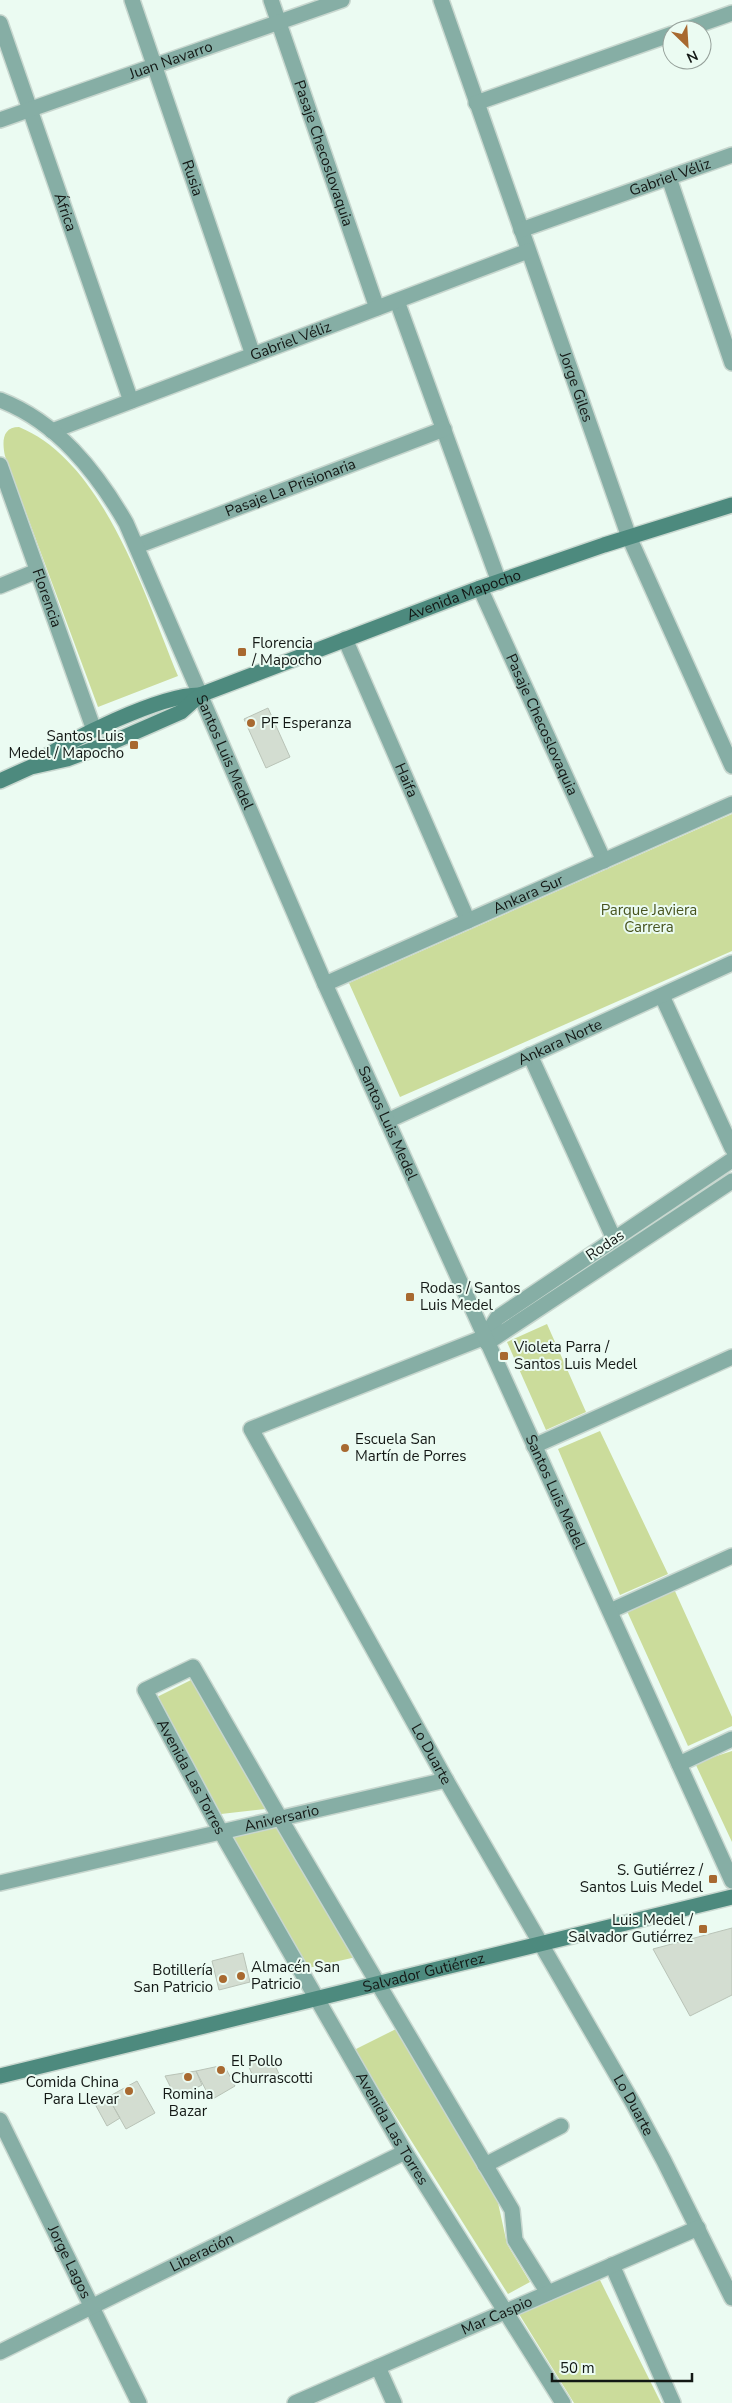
<svg xmlns="http://www.w3.org/2000/svg" width="732" height="2403" viewBox="0 0 732 2403" font-family="'Nunito Sans',sans-serif">
  <style>
    .green { fill: #cbdc9b }
    .building { fill: #d3ddd1; stroke: #b9c3b7 }
    .lines { fill: none; stroke-linecap: round; stroke-linejoin: round }
    .minor-casing { stroke: #c8d7cf; stroke-width: 18 }
    .tertiary-casing { stroke: #c8d7cf; stroke-width: 18 }
    .secondary-casing { stroke: #c8d7cf; stroke-width: 18 }
    .minor { stroke: #86aea5; stroke-width: 15 }
    .tertiary { stroke: #86aea5; stroke-width: 15 }
    .secondary { stroke: #4d8a7e; stroke-width: 15 }
    .poi-dot { fill: #a86930; stroke: #ebfbf2; stroke-width: 2 }
    .labels { text-anchor: middle; dominant-baseline: central; stroke-width: 4; stroke-linejoin: round; paint-order: stroke }
    .street-label { font-size: 15px; fill: #131815; stroke: #ebfbf2 }
    .poi-label { font-size: 15px; fill: #131815; stroke: #ebfbf2; text-anchor: start }
    .park-label { font-size: 15px; fill: #48541f; stroke: #ebfbf2 }
  </style>
  <rect width="100%" height="100%" fill="#ebfbf2"/>
  <path class="green" d="M19,427C105,462 145,597 178,676L98,707L5,456C2,442 2,427 19,427Z
    M732,814V951L400,1097L349,983Z
    M547,1324L586,1412L546,1430L507,1342Z
    M600,1431L668,1574L620,1595L558,1449Z
    M674,1589L732,1717V1726L688,1746L627,1611Z
    M193,1679L265,1809L221,1814L157,1697Z
    M732,1751V1842L695,1763Z
    M278,1824L356,1957L304,1969L228,1838Z
    M396,2029L495,2189L507,2244L530,2282L508,2294L354,2050Z
    M599,2278L661,2403H574L519,2314Z"/>
  <path class="building" d="M268,708L290,757L266,768L244,719Z
    M732,1928V1995L690,2016L653,1949Z
    M243,1953L250,1982L219,1990L212,1961Z
    M270,2055L279,2074L257,2085L248,2065Z
    M224,2065L235,2086L211,2100L196,2071Z
    M196,2071L202,2085L176,2098L165,2076Z
    M137,2081L155,2113L126,2129L108,2097Z
    M108,2097L120,2118L107,2126L95,2104Z"/>
  <g class="lines">
    <defs>
      <g id="minor">
        <path id="s1" d="M132,0L253,355"/>
        <path id="s2" d="M271,0L377,308"/>
        <path id="s3" d="M441,0L629,537L732,766"/>
        <path id="s4" d="M0,23L131,401"/>
        <path d="M684,30L732,13"/>
        <path d="M476,103L672,34"/>
        <path id="s5" d="M0,120L342,0"/>
        <path d="M669,178L732,363"/>
        <path id="s6" d="M521,230L732,155"/>
        <path d="M397,301L499,582"/>
        <path id="s7" d="M52,431L528,251"/>
        <path id="s8" d="M137,546L444,429"/>
        <path d="M0,586L37,571"/>
        <path id="s9" d="M480,588L604,861"/>
        <path id="s10" d="M345,639L468,921"/>
        <path id="s11" d="M325,984L732,804"/>
        <path d="M662,996L732,1148"/>
        <path d="M530,1055L614,1239"/>
        <path id="s12" d="M387,1121L732,963"/>
        <path id="s13" d="M732,1160L497,1318L485,1337L251,1429L446,1780L633,2103L664,2161L732,2298"/>
        <path d="M487,1343L732,1181"/>
        <path d="M534,1446L732,1357"/>
        <path d="M610,1611L732,1556"/>
        <path d="M679,1764L732,1739"/>
        <path id="s14" d="M0,1883L446,1780"/>
        <path id="s15" d="M0,2120L139,2403"/>
        <path d="M485,2165L561,2126"/>
        <path d="M612,2265L673,2403"/>
        <path id="s16" d="M548,2293L515,2240L512,2210L280,1818L193,1667L145,1690L221,1832L405,2152L563,2403"/>
        <path id="s17" d="M0,2352L405,2152"/>
        <path d="M378,2367L394,2403"/>
        <path id="s18" d="M295,2403L698,2228"/>
      </g>
      <g id="tertiary">
        <path id="s19" d="M0,400C57,422 96,471 126,523L325,984L732,1881"/>
        <path id="s20" d="M0,465L94,730"/>
      </g>
      <g id="secondary">
        <path d="M37,763C66,740 163,694 200,695"/>
        <path id="s21" d="M0,781L31,767L67,759L115,741L181,712L200,695L480,588L604,545L732,505"/>
        <path id="s22" d="M0,2076L732,1897"/>
      </g>
    </defs>
    <use href="#minor" class="minor-casing"/>
    <use href="#tertiary" class="tertiary-casing"/>
    <use href="#secondary" class="secondary-casing"/>
    <use href="#minor" class="minor"/>
    <use href="#tertiary" class="tertiary"/>
    <use href="#secondary" class="secondary"/>
  </g>
  <g class="poi-dot">
    <rect x="237" y="647" width="10" height="10" rx="2.5"/>
    <circle cx="251" cy="723" r="5"/>
    <rect x="129" y="740" width="10" height="10" rx="2.5"/>
    <rect x="405" y="1292" width="10" height="10" rx="2.5"/>
    <rect x="499" y="1351" width="10" height="10" rx="2.5"/>
    <circle cx="345" cy="1448" r="5"/>
    <rect x="708" y="1874" width="10" height="10" rx="2.5"/>
    <rect x="698" y="1924" width="10" height="10" rx="2.5"/>
    <circle cx="241" cy="1976" r="5"/>
    <circle cx="223" cy="1979" r="5"/>
    <circle cx="221" cy="2070" r="5"/>
    <circle cx="188" cy="2077" r="5"/>
    <circle cx="129" cy="2091" r="5"/>
  </g>
  <g class="labels">
    <g class="street-label">
      <text stroke="none"><textPath href="#s5" startOffset="181">Juan Navarro</textPath></text>
      <text stroke="none"><textPath href="#s2" startOffset="162">Pasaje Checoslovaquia</textPath></text>
      <text stroke="none"><textPath href="#s1" startOffset="188">Rusia</textPath></text>
      <text stroke="none"><textPath href="#s6" startOffset="158">Gabriel Véliz</textPath></text>
      <text stroke="none"><textPath href="#s4" startOffset="200">África</textPath></text>
      <text stroke="none"><textPath href="#s7" startOffset="255">Gabriel Véliz</textPath></text>
      <text stroke="none"><textPath href="#s3" startOffset="410">Jorge Giles</textPath></text>
      <text stroke="none"><textPath href="#s8" startOffset="164">Pasaje La Prisionaria</textPath></text>
      <text stroke="none"><textPath href="#s21" startOffset="502">Avenida Mapocho</textPath></text>
      <text stroke="none"><textPath href="#s20" startOffset="141">Florencia</textPath></text>
      <text stroke="none"><textPath href="#s9" startOffset="150">Pasaje Checoslovaquia</textPath></text>
      <text stroke="none"><textPath href="#s19" startOffset="429">Santos Luis Medel</textPath></text>
      <text stroke="none"><textPath href="#s10" startOffset="154">Haifa</textPath></text>
      <text stroke="none"><textPath href="#s11" startOffset="222">Ankara Sur</textPath></text>
      <text stroke="none"><textPath href="#s12" startOffset="190">Ankara Norte</textPath></text>
      <text stroke="none"><textPath href="#s19" startOffset="834">Santos Luis Medel</textPath></text>
      <text transform="translate(605 1245) rotate(-34)">Rodas</text>
      <text stroke="none"><textPath href="#s19" startOffset="1239">Santos Luis Medel</textPath></text>
      <text stroke="none"><textPath href="#s13" startOffset="929">Lo Duarte</textPath></text>
      <text stroke="none"><textPath href="#s16" startOffset="874">Avenida Las Torres</textPath></text>
      <text stroke="none"><textPath href="#s14" startOffset="289">Aniversario</textPath></text>
      <text stroke="none"><textPath href="#s22" startOffset="436">Salvador Gutiérrez</textPath></text>
      <text stroke="none"><textPath href="#s13" startOffset="1334">Lo Duarte</textPath></text>
      <text stroke="none"><textPath href="#s16" startOffset="1279">Avenida Las Torres</textPath></text>
      <text stroke="none"><textPath href="#s17" startOffset="225">Liberación</textPath></text>
      <text stroke="none"><textPath href="#s15" startOffset="158">Jorge Lagos</textPath></text>
      <text stroke="none"><textPath href="#s18" startOffset="220">Mar Caspio</textPath></text>
    </g>
    <g class="poi-label">
      <text x="252" y="643">Florencia<tspan x="252" dy="17">/ Mapocho</tspan></text>
      <text x="261" y="723">PF Esperanza</text>
      <text x="124" y="736" text-anchor="end">Santos Luis<tspan x="124" dy="17">Medel / Mapocho</tspan></text>
      <text x="420" y="1288">Rodas / Santos<tspan x="420" dy="17">Luis Medel</tspan></text>
      <text x="514" y="1347">Violeta Parra /<tspan x="514" dy="17">Santos Luis Medel</tspan></text>
      <text x="355" y="1439">Escuela San<tspan x="355" dy="17">Martín de Porres</tspan></text>
      <text x="703" y="1870" text-anchor="end">S. Gutiérrez /<tspan x="703" dy="17">Santos Luis Medel</tspan></text>
      <text x="693" y="1920" text-anchor="end">Luis Medel /<tspan x="693" dy="17">Salvador Gutiérrez</tspan></text>
      <text x="251" y="1967">Almacén San<tspan x="251" dy="17">Patricio</tspan></text>
      <text x="213" y="1970" text-anchor="end">Botillería<tspan x="213" dy="17">San Patricio</tspan></text>
      <text x="231" y="2061">El Pollo<tspan x="231" dy="17">Churrascotti</tspan></text>
      <text x="119" y="2082" text-anchor="end">Comida China<tspan x="119" dy="17">Para Llevar</tspan></text>
      <text x="188" y="2094" text-anchor="middle">Romina<tspan x="188" dy="17">Bazar</tspan></text>
    </g>
    <g class="park-label">
      <text x="649" y="910">Parque Javiera<tspan x="649" dy="17">Carrera</tspan></text>
    </g>
  </g>
  <g transform="translate(687 45) rotate(155)"><circle r="24" fill="#ebfbf2" stroke="#95a09a"/>
  <path d="M0-4L9 19L0 12L-9 19Z" fill="#a86930"/>
  <text y="-8" font-size="14" font-weight="bold" text-anchor="middle" fill="#131815">N</text>
  </g>
  <path d="M552 2373v8h140v-8" fill="none" stroke="#131815" stroke-width="2.5"/>
  <text x="560" y="2373" font-size="15" fill="#131815" stroke="#ebfbf2" stroke-width="4" paint-order="stroke">50 m</text>
</svg>
